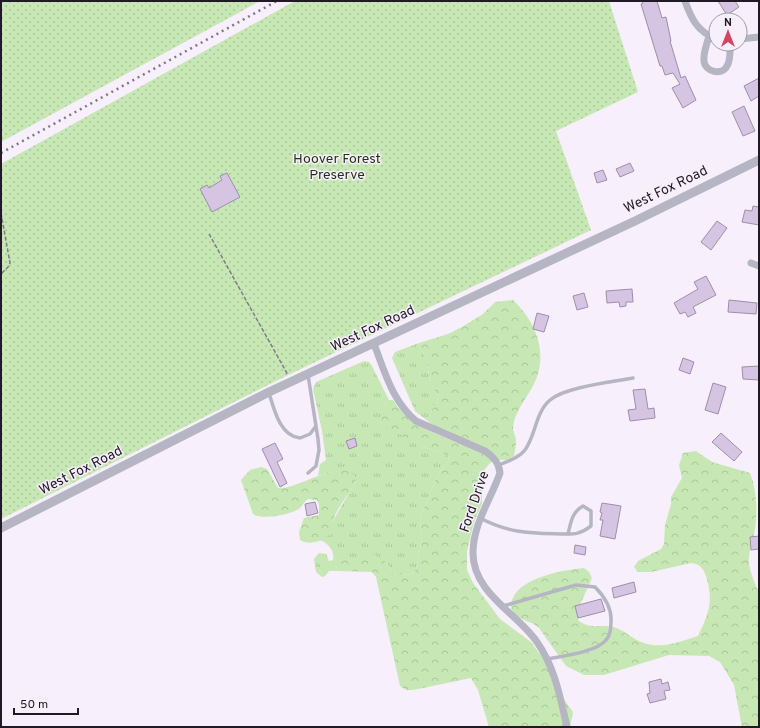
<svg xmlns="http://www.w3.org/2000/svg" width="760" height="728" viewBox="0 0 760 728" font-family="Overpass,sans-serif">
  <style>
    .grass { fill: url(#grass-tufts) }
    .forest { fill: url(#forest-crowns) }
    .park { fill: url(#park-dots) }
    .building { fill: #d5c5e2; stroke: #9e8eab }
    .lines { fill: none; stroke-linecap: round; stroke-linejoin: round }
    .path { stroke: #827b86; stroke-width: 1.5; stroke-dasharray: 4 2; stroke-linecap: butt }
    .service { stroke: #b5b5c4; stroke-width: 3.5 }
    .minor { stroke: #b5b5c4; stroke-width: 7 }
    .tertiary { stroke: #b5b5c4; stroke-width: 9 }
    .rail { stroke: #807984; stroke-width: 2.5; stroke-dasharray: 2 4; stroke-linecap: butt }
    .labels { text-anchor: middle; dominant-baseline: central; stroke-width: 3; stroke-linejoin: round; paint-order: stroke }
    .park-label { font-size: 14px; fill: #1e3310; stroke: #f7effb }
    .street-label { font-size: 14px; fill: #201a24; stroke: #f7effb }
  </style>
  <defs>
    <pattern id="grass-tufts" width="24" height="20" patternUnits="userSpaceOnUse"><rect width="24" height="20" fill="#c7e8b4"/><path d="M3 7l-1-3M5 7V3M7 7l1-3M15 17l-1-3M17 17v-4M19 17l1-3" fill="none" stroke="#abc69b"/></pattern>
    <pattern id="forest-crowns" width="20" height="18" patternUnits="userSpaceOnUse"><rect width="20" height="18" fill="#c7e8b4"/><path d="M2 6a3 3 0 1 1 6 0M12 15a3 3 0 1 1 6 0" fill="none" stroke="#abc69b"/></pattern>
    <pattern id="park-dots" width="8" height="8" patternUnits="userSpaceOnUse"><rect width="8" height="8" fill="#c7e8b4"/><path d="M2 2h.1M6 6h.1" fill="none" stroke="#abc69b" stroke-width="1.8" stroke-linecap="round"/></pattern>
  </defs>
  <rect width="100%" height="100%" fill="#f7effb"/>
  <path class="grass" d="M419,343L427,362L430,382L439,397L428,418L429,422L415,411L392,358L395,352Z
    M364,361L369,362L372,366L389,400L381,409V422L421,446L448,455L449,461L437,476L420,518L422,538L416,569L412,574L398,575L392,572L386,562L335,565L339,571H329L325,576L322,577L316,572L314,559L319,553L326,554L329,561L333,560C335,551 328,543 320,540L331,533V524L356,481C353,465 328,472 318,476L320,464L326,460L322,431L313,389L316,382Z"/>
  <path class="forest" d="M513,300C536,322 549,353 534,384C527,398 514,412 513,428C513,432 516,437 516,440C516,445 515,451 514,456L507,460H496L490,463L482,473V504L474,522L467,551V570L473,583L500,619L531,642L550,668L558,691L573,712L570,727H489L478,690L471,678L413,690H406L400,686L376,577L372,572L339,571L335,565L337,559L375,555L386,562L392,572L398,575L412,574L416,569L422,538L420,518L437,476L449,461L448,455L421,446L386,426L381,422V409L389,400H393C407,424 434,433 458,443L429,422L428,418L439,397L430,382L427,362L419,343L448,334L462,327L483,314L495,302Z
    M696,451L712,462L750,473C757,491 758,515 754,534C753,542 749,550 749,558C748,570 755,583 759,593V727H742L734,685L720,662L709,656L669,655L604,675H584L566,666L539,628C531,620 518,621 512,610C510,605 511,602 513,598C522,577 564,570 584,568L589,572L592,578L579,607L578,620C589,630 601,624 613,627C623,629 631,638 641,642C660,650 679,642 698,636C709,613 714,601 706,576C703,568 700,564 691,563L651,572H638L634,567L638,561L661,549L664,544L665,525L671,504V497L682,478L679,465L683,453Z
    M261,467L267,469L278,488C296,491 350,452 356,481C348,497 330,514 331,533C324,541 309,546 300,540L299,532L304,518L319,515V505L317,500L308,499C303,502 302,508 297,510C288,515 261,520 253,514L241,480L250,470Z"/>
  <path class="park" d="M1,1H260L1,142Z
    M295,1H609L638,92L556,131L591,230L282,378L1,519V164Z"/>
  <path class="building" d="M642,1H657L662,18L666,17L671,41H670L681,78L685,76L696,100L683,108L672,88L680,84L673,73L665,75L662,66H660L641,4L643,3Z
    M718,1H735L739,7L727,15Z
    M759,78V96L751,101L744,86Z
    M744,106L755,131L743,136L732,112Z
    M630,163L634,171L620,177L616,169Z
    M603,170L607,180L597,183L594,173Z
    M227,173L240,197L212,212L200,189L207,185L209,188L222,180L220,176Z
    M753,206L759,207V225L742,222L745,210L752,211Z
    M717,221L727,228L711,250L701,242Z
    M706,276L716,295L693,307L696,313L688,317L685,312L680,314L674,303L698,289L694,282Z
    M632,289L633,302H626V306L620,307L619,302L607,303L606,291Z
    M584,293L588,307L577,310L573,296Z
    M729,300L757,303L756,314L728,312Z
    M537,313L549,316L544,332L533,329Z
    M683,358L694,362L690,374L679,370Z
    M759,366V380L743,379L742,367Z
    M713,383L726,387L718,414L705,410Z
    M645,389L648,409L654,408L655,418L630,421L628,410L636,409L633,390Z
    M721,433L742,452L734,461L712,442Z
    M355,438L357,446L349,449L346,441Z
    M275,443L283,459L277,462L287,483L280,487L262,449Z
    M315,502L318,513L307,516L305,504Z
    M602,503L621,506L615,539L600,536L603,520H600L602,513L600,512Z
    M759,536V549L751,550L750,537Z
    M575,545L586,547L585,555L574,553Z
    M634,582L636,592L614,598L612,588Z
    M601,599L605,611L578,618L575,606Z
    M661,679L662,684L668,682L670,690L664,691L666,699L650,703L647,694L650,693L649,682Z"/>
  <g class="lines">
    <path class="path" d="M1,213L10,263L8,267L1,274
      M209,234L288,375"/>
    <path class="service" d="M308,375L318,439L319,450L316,466L308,473
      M269,393C274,409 280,436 300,438L310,434L316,426
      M499,465C508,461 519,458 525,450C536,435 535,413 550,400C565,387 612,382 633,378
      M480,518C508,533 530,533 560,534C574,534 579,535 591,526V511L583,506C572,512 571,522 568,534
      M503,606L576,585L595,587C605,597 612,608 611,622C611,628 610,636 606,640C597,652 562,656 547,659"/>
    <path class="minor" d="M685,1C691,18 698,33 716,38
      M709,36C707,44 703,53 704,61C705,72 722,76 727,66C731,60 730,50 730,44
      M740,39L759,37
      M751,263L759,266
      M374,344C385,372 392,401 416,421L485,451C494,457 499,463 500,473C491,499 473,524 473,553C473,593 517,613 537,642C555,668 560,696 567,727"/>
    <path class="tertiary" d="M1,528L269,392L635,221L759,160"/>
    <path class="rail" d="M1,153L277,1"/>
  </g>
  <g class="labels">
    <g class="park-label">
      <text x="337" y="159">Hoover Forest<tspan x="337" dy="16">Preserve</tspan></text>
    </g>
    <g class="street-label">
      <text transform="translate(666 190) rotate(-26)">West Fox Road</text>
      <text transform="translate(373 329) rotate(-25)">West Fox Road</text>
      <text transform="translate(81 471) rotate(-27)">West Fox Road</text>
      <text transform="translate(475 502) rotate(-71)">Ford Drive</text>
    </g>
  </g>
  <rect width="760" height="728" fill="none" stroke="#201a24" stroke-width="4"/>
  <g transform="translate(728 32)"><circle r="19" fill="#f7effb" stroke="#a19aa5"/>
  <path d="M0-3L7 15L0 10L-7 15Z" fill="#d34362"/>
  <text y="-6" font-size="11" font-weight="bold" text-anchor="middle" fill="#201a24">N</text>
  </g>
  <path d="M14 708v6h64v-6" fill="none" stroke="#201a24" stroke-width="2"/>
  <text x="20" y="708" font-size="12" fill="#201a24" stroke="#f7effb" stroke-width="3" paint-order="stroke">50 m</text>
</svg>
